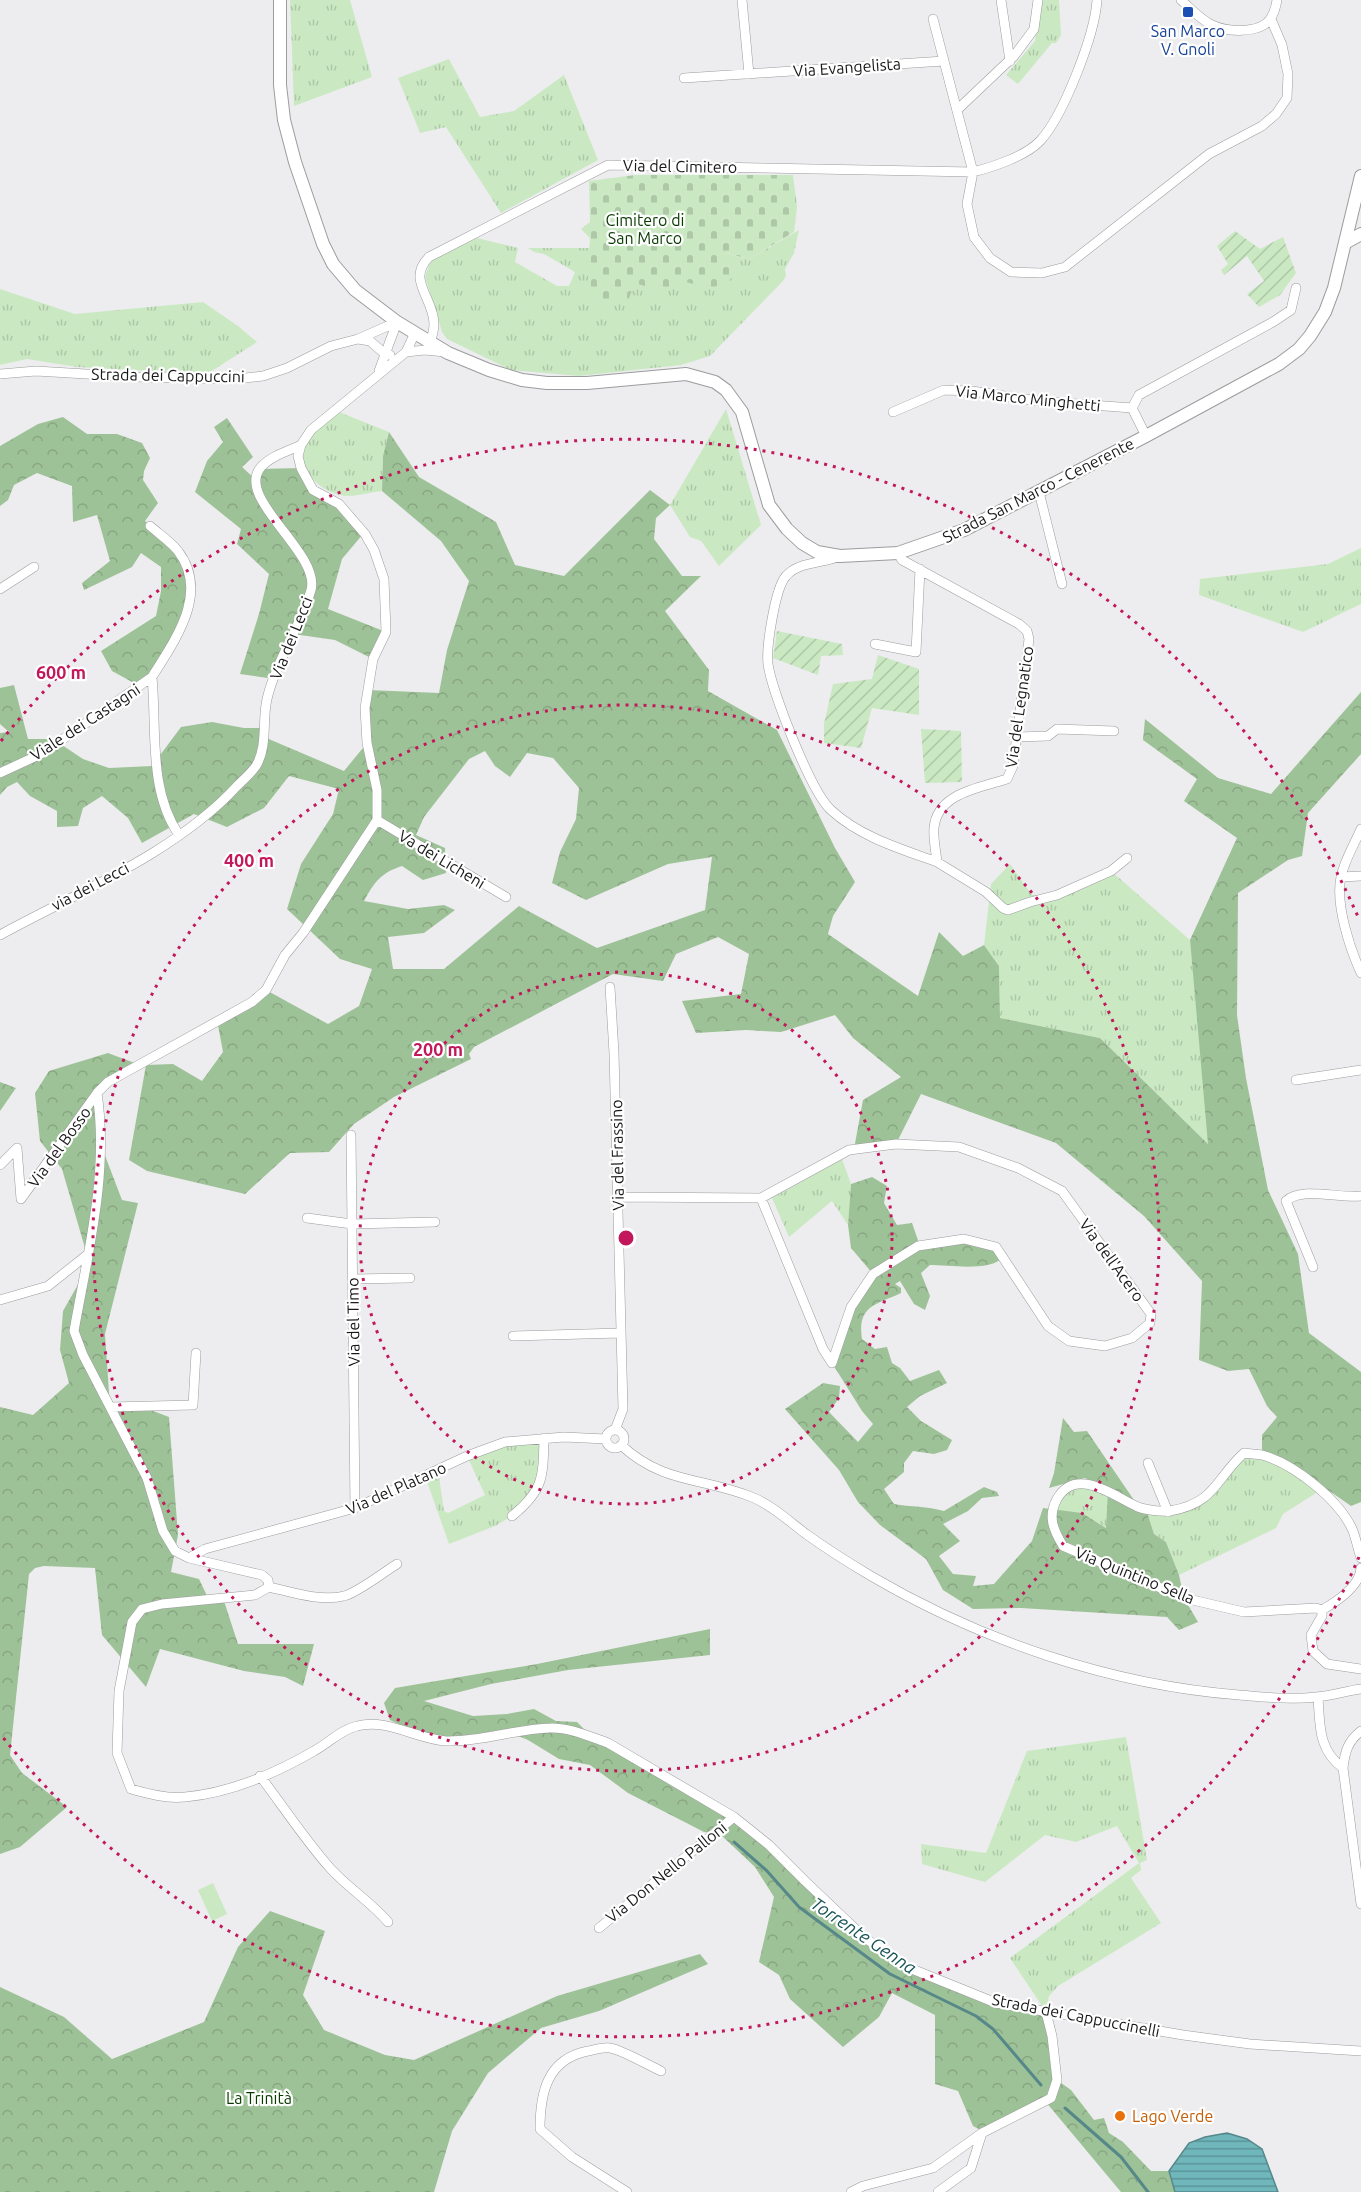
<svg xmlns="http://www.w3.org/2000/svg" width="1361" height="2192" viewBox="0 0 1361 2192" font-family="Ubuntu,sans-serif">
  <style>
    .grass { fill: url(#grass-tufts) }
    .forest { fill: url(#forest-crowns); fill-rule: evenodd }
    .cemetery { fill: url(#cemetery-stones) }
    .park { fill: #cae9c3 }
    .garden { fill: url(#garden-furrows) }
    .water { fill: url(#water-rules); stroke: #56888a; stroke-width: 1.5 }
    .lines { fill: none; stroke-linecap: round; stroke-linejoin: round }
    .stream { stroke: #56888a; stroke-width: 3 }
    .minor-casing { stroke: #9b9c9d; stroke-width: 10 }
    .major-casing { stroke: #9b9c9d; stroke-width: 14 }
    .minor { stroke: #fff; stroke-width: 9 }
    .major { stroke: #fff; stroke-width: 12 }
    .ring { fill: none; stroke: #c2185b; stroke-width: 3; stroke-dasharray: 3 6 }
    .transit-dot { fill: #1a4fb4; stroke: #fff; stroke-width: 2 }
    .food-dot { fill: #e8710a; stroke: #fff; stroke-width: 2 }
    .labels { text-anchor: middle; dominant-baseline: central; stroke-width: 4.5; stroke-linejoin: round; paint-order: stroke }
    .transit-label { font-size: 16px; fill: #164399; stroke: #fff }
    .street-label { font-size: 16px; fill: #191919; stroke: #fff }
    .park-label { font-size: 16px; fill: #093b00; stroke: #fff }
    .food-label { font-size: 16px; fill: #c56008; stroke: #fff; text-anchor: start }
    .water-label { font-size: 18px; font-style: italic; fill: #165457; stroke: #fff }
    .centre { fill: #c2185b; stroke: #fff; stroke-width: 3 }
    .ring-label { font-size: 18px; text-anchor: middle; font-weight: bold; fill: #c2185b; stroke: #fff; stroke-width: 4.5; stroke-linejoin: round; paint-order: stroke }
  </style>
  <defs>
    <pattern id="grass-tufts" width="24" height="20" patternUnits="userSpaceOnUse" patternTransform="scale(1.5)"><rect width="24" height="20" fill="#cae9c3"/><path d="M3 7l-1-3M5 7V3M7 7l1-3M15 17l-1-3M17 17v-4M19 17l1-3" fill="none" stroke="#adc7a7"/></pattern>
    <pattern id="forest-crowns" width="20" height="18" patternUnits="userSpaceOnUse" patternTransform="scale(1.5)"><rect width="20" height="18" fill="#9ec297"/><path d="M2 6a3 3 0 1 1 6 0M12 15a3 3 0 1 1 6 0" fill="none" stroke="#88a682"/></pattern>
    <pattern id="cemetery-stones" width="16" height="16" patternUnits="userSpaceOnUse" patternTransform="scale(1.5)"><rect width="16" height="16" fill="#cae9c3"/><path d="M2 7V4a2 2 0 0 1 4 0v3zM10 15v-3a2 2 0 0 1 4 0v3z" fill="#adc7a7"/></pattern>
    <pattern id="garden-furrows" width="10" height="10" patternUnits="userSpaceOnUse" patternTransform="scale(1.5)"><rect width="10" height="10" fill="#cae9c3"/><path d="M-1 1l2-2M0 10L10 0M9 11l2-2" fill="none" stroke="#adc7a7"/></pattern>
    <pattern id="water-rules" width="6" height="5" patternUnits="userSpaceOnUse" patternTransform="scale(1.5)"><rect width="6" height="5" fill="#70b7bb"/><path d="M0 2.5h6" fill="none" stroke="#5b9497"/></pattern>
  </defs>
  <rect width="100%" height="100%" fill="#ededef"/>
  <path class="grass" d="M290,0H350L372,77L294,106Z
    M1039,0H1059L1061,35L1056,43H1052L1018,84L1006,75L1035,41Z
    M449,59L480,117L514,111L564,75L598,160L501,213L446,127L420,133L398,78Z
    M799,230L794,253L785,269L786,276L782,282L710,356L681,365L579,376L511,370L447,339L442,332L425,277L431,259L477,238L518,248L515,262L557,286H569L575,272L544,254L534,252L528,248H589L588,303L635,283L672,278L725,253L749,259Z
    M0,289L75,314L203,302L238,326L257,342L207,374L77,367L27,359L0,365Z
    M726,409L761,525L719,566L701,541L690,537L670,505Z
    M339,412L389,432L383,456L382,491C370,492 352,498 340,495C321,491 297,470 303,448C307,433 328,421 339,412Z
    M1361,548V604L1303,632L1199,595L1200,579L1328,564Z
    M1010,864L1032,895H1057L1111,871L1190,940L1209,1145L1100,1038L1000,1018L999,966L984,945L991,884Z
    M842,1159L851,1184L848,1225L832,1201L789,1237L772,1198Z
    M544,1438L540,1485L512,1516L495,1526L449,1544L425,1476L438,1470L444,1511L448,1513L485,1495L467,1456L487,1447Z
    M1244,1453L1262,1455L1321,1490L1283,1514L1276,1528L1179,1575L1166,1542L1154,1534L1146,1509L1194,1505Z
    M1085,1484L1109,1491L1107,1528L1083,1514L1052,1510L1059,1496Z
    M1126,1737L1147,1860L1140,1863L1141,1870L1131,1878L1161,1923L1058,1986L1049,1996L1046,2012L1010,1958L1139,1863L1117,1826L1076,1842L1045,1835L985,1882L922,1864L921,1844L986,1853L1027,1751Z"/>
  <path class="forest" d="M63,417L87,434H117L142,443L150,458L144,471L143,480L158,503L145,521L167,540L188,569V611L152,677L134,683L112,671L101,651L156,616L161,591V567L141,553L132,567L84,590L82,583L110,561L97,515L73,522L72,486L37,473L14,485L8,500L0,506V446L38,424Z
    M227,418L253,457L242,467L255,479L259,469L301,468L313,490L339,504L363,534L342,559L328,609L386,632L373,659L335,640L293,634L274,679L240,674L259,614L269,574L237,544L241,529L195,492L207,461L223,442L214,427Z
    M389,432L419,477L496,522L515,565L564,576L650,490L670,505L656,518L654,539L682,576H701L665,611L709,670L708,691L777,730L835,848L855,882L833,916L828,934L918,996L939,932L963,956L984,945L999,966L1000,1018L1100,1038L1208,1144L1190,940L1237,838L1184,801L1197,779L1143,740L1145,719L1218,778L1271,794L1361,692V754L1308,813L1302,856L1288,860L1238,893L1237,1015L1246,1078L1268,1190L1298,1254L1309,1333L1361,1372V1502L1351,1506L1282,1458L1262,1451V1435L1277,1417L1267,1406L1249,1369L1228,1371L1199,1360L1202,1281L1144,1216L1056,1143L921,1094L896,1144L854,1149L863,1100L901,1077L853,1038L835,1015L781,1032L746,1030L696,1033L682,1001L741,994L749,954L718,937L676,954L663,981L613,974L474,1047L469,1054L471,1059L394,1097L354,1124L329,1152L290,1153L245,1194L147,1171L129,1160L146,1065L173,1064L202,1081L223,1052L217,1020L266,990L328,1024L359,1006L372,969L340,959L287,909L301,864L333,814L339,789L289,776L264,808L227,827L194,814L142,843L128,818L102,796L83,808L78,826L57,827V811L30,796L17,782L7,787L0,795V733L9,732L0,724V688L14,685L28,739H53L83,759L109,768L152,766L181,727L212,722L244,728H265L264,737L344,771L367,743L368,690L439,693L447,650L469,581L441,541L382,491L383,456ZM485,751L495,766L510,777L527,753L553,758L579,788L576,819L560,852L552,883L586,900L668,864L712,857L705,910L597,948L519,906L444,969H393L388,937L424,933L455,910L444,905L408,909L364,901C375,881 381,873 402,866L423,880L446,873L445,848L416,835L424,817L469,759Z
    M108,1053L140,1065L94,1097L101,1145L122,1200L138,1203L105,1334L110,1407L140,1406L169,1417L178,1535L171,1572L199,1579L209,1600L223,1598L238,1644H314L303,1686L285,1677L244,1671L160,1649L146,1687L102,1635L95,1568L44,1566L35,1568L29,1574L10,1755L22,1773L67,1807L20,1847L0,1854V1407L33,1415L69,1383L60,1350L63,1311L84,1274L87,1255L62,1169L40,1141L35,1093L49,1071Z
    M0,1082L16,1088L0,1111Z
    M872,1177L887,1186L884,1203L897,1225L912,1223L920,1246L964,1239L996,1247L1003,1257C991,1272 949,1265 930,1265L921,1273L930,1296L925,1310L914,1304L900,1281L895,1284L901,1288V1293C875,1305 857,1306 862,1339L875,1349L887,1347L892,1363L900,1368L910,1381L939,1370L947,1383L920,1396L907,1407L921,1421L952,1440L947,1450L934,1454L913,1451L904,1463V1472L884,1489L894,1504C911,1507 927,1506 944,1511L984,1487L997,1492L999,1496L982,1498L968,1511L943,1524L960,1541L939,1556L953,1574L976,1576L973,1586L994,1584L1032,1541L1043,1508L1082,1513L1106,1528L1108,1491L1085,1478L1049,1488L1054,1473L1063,1418L1074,1432L1087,1431L1138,1506L1146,1509L1154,1534L1166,1542L1179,1575L1184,1598L1198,1622L1179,1630L1167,1617L1021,1608L973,1609L943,1590L926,1559L880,1525L858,1502L839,1470L785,1409L823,1383L840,1386L839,1398L829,1412L858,1442L873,1424L862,1411L832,1363L851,1307L873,1274L851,1248L848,1225L851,1184Z
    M710,1629V1655L568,1670L491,1684L424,1701L473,1716L507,1714L534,1709L556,1721L577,1722L592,1737L734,1817L846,1920L907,1967L996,2003L1046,2012L1057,2080L1071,2090L1094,2120L1104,2118L1109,2133L1123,2142L1151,2171H1169L1175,2192H1121L1045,2101L984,2132L973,2126L958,2091L935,2084V2015L892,1993L879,2017L843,2047L790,1999L779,1975L759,1962L774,1897L755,1867L721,1835L704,1832L628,1793L590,1765L559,1759L528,1740L513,1734L478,1739L423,1736L390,1720L384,1703L395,1688L537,1664Z
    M270,1911L325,1931L303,1995L324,2030L385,2055L414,2060L557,1996L700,1954L708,1964L599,2011L541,2028L488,2073L452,2131L434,2192H0V1987L64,2017L112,2059L204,2022L238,1947Z"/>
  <path class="cemetery" d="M635,175H793L797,207L794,232L749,259L726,253L740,274L711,289L672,278L667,293L635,283L627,303H588V268L579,259L589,251L590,238L581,229L590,222L589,181Z"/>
  <path class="park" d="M213,1883L227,1914L212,1921L198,1890Z"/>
  <path class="garden" d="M1235,231L1260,249L1283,237L1296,273L1280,295L1259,307L1247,294L1264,281L1247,256L1224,275L1221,270L1228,264L1217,246Z
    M777,631L842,644L843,655L821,656L818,675L773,658Z
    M878,655L919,669V715L872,708L861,748L824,743V724L833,684L872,679Z
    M921,729L961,731L962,782L925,783Z"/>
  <path class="water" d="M1227,2133L1247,2139L1262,2149L1278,2192H1175L1169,2171L1189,2143L1205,2137Z"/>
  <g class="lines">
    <path class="stream" d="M734,1842L767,1871L799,1907L890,1974L976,2016L993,2029L1041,2085
      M1065,2108L1121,2157L1148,2192"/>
    <defs>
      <path id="minor" d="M742,0L749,74
        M1001,0L1010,61
        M1181,0C1190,8 1199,18 1210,24C1225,32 1260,35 1271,18C1274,13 1276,6 1277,0
        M933,19L973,172L967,204L974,237L990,258L1011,272L1042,273L1065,267L1209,154L1262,126L1276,114L1287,98L1288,74L1282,45L1271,19
        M684,78L944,61
        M957,110L1014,56L1034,29L1038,0
        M358,339L370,341L385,354L390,355
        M430,343C432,337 434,330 434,324C434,298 406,280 429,257L608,165L973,172C993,167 1026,156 1040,141C1064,115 1095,34 1097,0
        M406,352L425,350L445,352
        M379,371L397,322
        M0,374L36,371L136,377L237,379L263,376L287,368L331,346L358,339L397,322
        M893,412L944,390L972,391L1038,401L1132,408
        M1146,436L1132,408L1139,395L1273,322L1291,310L1296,288
        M1039,492L1062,584
        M150,526C159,534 170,541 178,551C210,593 175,640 152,677
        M898,553L902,560L1019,624L1027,631L1029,639L1013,766L1007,779C980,788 937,793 934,828C933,839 936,851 937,862L986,892L1003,908L1008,910L1030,902L1057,895L1111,871L1127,858
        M840,556C823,564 799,561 786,576C775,588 766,648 768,664C772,692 811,792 831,810C860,837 901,849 937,862
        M0,589L34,567
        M875,644L916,652L920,569
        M1017,737L1048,736L1057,729L1114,731
        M0,773L43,753L152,677C157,729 148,790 179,835
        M377,820L506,897
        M1361,829C1354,845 1344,861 1341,877C1335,904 1350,949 1361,973
        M1341,877L1361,876
        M0,935C77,893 178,851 237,786C243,780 251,773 256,766C268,746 262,720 267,699C276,661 300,628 311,590C321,553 234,498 261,467C271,456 288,451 301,445
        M610,987L614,1053L623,1409L615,1430
        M1296,1080L1361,1070
        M97,1093C109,1173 88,1252 74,1331L83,1355L147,1478L163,1531L175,1551L189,1558L262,1575L268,1580L269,1587
        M351,1135L355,1508
        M0,1165L17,1148L21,1199L97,1093L108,1082L252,1002L266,990L285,955L303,933L377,820V790L367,743L365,708L373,659L386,632L384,579L374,550L365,534L339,504L313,490L301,468L298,456L301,445L311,430L406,352L415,333
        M618,1197L761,1198L823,1349L832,1363L851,1307L873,1274L918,1246L964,1239L996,1247L1048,1326L1069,1341L1105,1346L1132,1338L1150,1323L1151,1314L1062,1191L1018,1168L959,1147L896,1144L849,1150L761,1198
        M307,1218L352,1224L435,1222
        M1313,1267L1286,1201C1302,1186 1340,1199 1361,1196
        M353,1279L410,1278
        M0,1300L48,1286L87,1255
        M513,1336L621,1333
        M110,1407L193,1405L196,1353
        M606 1439a9 9 0 1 1 18 0a9 9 0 1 1-18 0Z
        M621,1445C664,1485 705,1477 754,1498C773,1506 790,1522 806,1534C827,1549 849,1563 871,1576C982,1641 1111,1685 1239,1695C1265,1697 1291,1700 1316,1697C1331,1696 1346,1691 1361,1689
        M1148,1463L1168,1512
        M512,1516C544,1490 543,1477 544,1438
        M189,1558L205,1549L355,1508L467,1456L505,1442L564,1437L606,1439
        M1361,1558C1358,1549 1356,1539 1353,1531C1340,1500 1294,1464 1262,1455C1256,1454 1250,1454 1244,1453C1215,1479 1216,1503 1170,1511C1161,1512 1146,1510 1138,1507C1115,1497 1076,1465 1057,1499C1047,1517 1054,1531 1063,1546L1184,1598L1244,1612L1316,1608L1322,1610C1336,1602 1360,1586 1361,1568
        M269,1587L255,1595L162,1604L142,1609L132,1622L119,1691L117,1753L131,1789C148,1794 167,1799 185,1797C229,1793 276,1773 314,1751C329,1743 340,1730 357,1726C387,1718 416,1739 446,1741C481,1742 515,1729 550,1728C569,1727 591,1737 608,1743L734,1817L769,1845L805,1881L865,1938L907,1967L996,2003L1183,2035L1250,2044L1361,2051
        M269,1587C291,1592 321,1602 344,1596C357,1593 384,1572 397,1564
        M1322,1610V1616L1311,1635L1313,1651L1327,1664L1361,1669
        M1318,1697C1320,1725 1318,1750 1343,1768
        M1361,1731C1348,1741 1345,1751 1343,1768L1361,1904
        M260,1776C283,1806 305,1840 330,1868C348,1888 371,1902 388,1922
        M599,1928L734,1817
        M627,2192L572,2157L540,2129C540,2093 547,2059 588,2051C594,2050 603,2047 610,2048C620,2049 650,2066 661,2071
        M851,2192L863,2186L933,2168L982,2133L1051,2098L1057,2080L1052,2036L1046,2012
        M938,2192L971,2168L982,2133"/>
      <path id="major" d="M280,0V85L284,120L295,162L323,244L333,264L355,290L397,322L448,353L489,370L522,380L547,383H587L686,374L715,382L726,390L742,412L769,505L787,529L802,543L817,552L840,556L898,553L964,530L1146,436L1279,364L1299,349L1310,336L1325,312L1334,288L1361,176
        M1345,243L1361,234"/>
    </defs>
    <use href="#minor" class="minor-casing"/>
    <use href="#major" class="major-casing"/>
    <use href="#minor" class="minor"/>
    <use href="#major" class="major"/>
  </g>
  <g class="ring">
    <circle cx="626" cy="1238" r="266"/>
    <circle cx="626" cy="1238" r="533"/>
    <path d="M1359 1557A799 799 0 0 1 1 1735M1 741A799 799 0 0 1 1359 919"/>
  </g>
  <rect class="transit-dot" x="1182" y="6" width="12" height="12" rx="3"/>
  <circle class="food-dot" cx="1120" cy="2116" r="6"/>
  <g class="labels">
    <g class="transit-label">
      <text x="1188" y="31">San Marco<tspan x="1188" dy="18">V. Gnoli</tspan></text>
    </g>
    <g class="street-label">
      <text transform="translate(847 67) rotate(-4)">Via Evangelista</text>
      <text transform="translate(680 166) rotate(1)">Via del Cimitero</text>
      <text transform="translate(168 375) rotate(1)">Strada dei Cappuccini</text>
      <text transform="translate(1028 398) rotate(6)">Via Marco Minghetti</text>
      <text transform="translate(1038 490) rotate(-27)">Strada San Marco - Cenerente</text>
      <text transform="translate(291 638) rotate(-68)">Via dei Lecci</text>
      <text transform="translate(1019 707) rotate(-82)">Via del Legnatico</text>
      <text transform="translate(85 722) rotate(-33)">Viale dei Castagni</text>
      <text transform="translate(442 859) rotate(31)">Va dei Licheni</text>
      <text transform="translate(90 886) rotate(-28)">via dei Lecci</text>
      <text transform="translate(59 1147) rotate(-54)">Via del Bosso</text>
      <text transform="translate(617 1155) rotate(-91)">Via del Frassino</text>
      <text transform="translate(1112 1260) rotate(54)">Via dell'Acero</text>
      <text transform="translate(353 1322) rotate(-91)">Via del Timo</text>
      <text transform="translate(396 1488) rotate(-24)">Via del Platano</text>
      <text transform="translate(1135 1575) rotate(22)">Via Quintino Sella</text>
      <text transform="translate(666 1872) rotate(-39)">Via Don Nello Palloni</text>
      <text transform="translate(1076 2015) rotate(11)">Strada dei Cappuccinelli</text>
    </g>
    <g class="park-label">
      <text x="645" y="220">Cimitero di<tspan x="645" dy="18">San Marco</tspan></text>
      <text x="259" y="2098">La Trinità</text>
    </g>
    <g class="food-label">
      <text x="1132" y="2116">Lago Verde</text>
    </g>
    <g class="water-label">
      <text transform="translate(864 1935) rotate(34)">Torrente Genna</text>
    </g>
  </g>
  <circle cx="626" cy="1238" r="9" class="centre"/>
  <g class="ring-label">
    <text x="61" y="679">600 m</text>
    <text x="249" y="867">400 m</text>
    <text x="438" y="1056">200 m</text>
  </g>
</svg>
